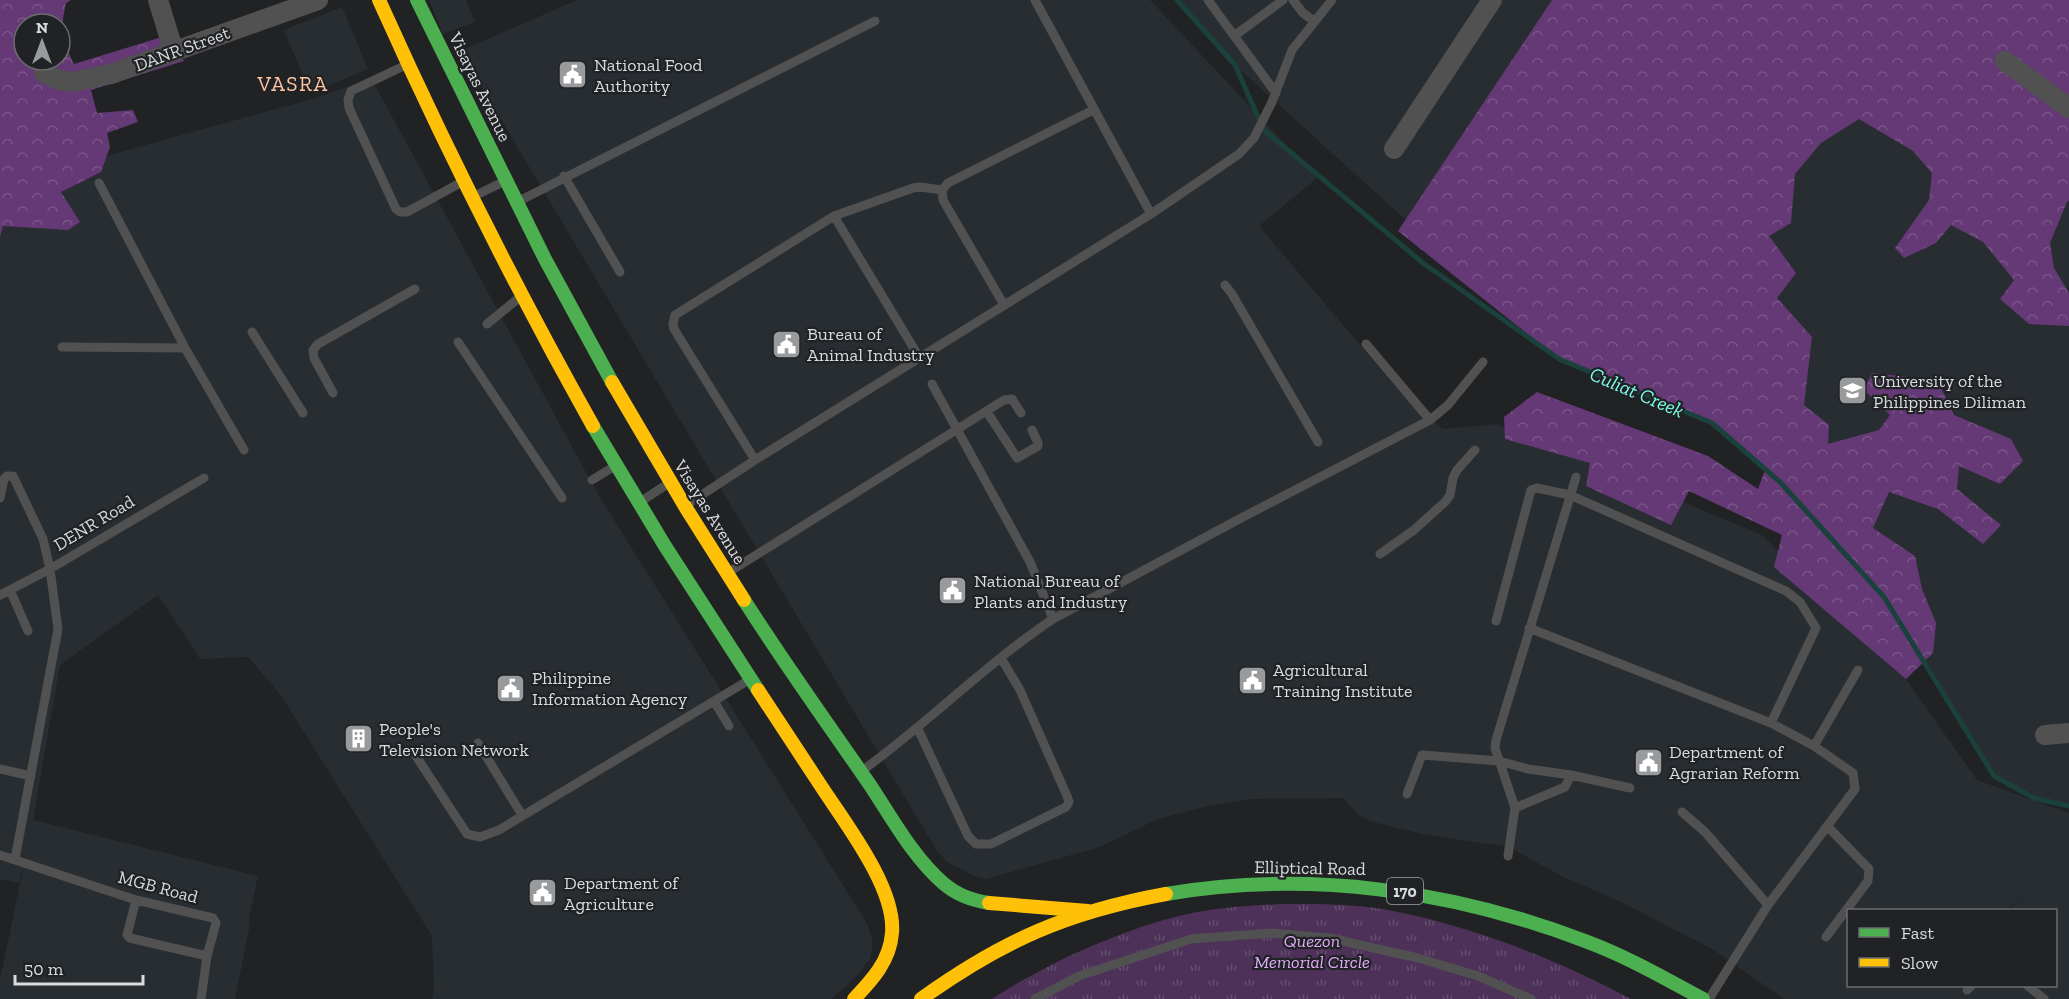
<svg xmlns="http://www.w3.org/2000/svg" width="2069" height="999" viewBox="0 0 2069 999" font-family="'Zilla Slab',serif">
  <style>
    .built { fill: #282d32; fill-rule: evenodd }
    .forest { fill: url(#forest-crowns); fill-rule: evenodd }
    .park { fill: url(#park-tufts) }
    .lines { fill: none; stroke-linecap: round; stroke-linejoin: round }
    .stream { stroke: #1a413b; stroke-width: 5 }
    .lane { stroke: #515151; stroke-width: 9 }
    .street { stroke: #515151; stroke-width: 20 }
    .fast { stroke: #4caf50; stroke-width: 14 }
    .slow { stroke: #ffc107; stroke-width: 14 }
    .labels { text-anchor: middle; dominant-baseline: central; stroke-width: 4.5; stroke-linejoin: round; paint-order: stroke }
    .shield { fill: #202225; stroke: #a2a4a5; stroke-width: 1.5 }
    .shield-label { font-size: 16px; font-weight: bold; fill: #d9dbdc }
    .street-label { font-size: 18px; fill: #d9dbdc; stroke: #202225 }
    .poi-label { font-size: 18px; fill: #d9dbdc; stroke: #202225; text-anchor: start }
    .park-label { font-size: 18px; font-style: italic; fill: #e2acfa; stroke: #202225 }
    .water-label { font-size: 20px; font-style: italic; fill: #7bfee8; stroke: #202225 }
    .quarter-label { font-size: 21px; letter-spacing: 1.5px; fill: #fbc59f; stroke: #202225 }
  </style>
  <defs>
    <pattern id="forest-crowns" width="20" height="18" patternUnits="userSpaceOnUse" patternTransform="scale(1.5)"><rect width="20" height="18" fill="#643975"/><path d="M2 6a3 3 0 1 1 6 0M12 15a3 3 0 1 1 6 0" fill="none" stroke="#7a5588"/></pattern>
    <pattern id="park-tufts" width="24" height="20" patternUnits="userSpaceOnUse" patternTransform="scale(1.5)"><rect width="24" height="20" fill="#4d3159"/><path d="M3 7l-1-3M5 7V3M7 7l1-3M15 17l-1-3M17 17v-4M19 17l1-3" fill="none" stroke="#664e70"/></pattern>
  </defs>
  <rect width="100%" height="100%" fill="#212224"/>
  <path class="built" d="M429,0H466L475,22L443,34Z
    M577,0H1150L1317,178L1259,226L1400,392L1443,429L1497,424L1762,535L1906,679L1977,780L2069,813V999H1784L1712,949L1621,902L1563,877L1509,847L1426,835L1369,821L1358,814L1343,798L1250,799L1208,806L1158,819L1100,847L986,879L976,877L947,862L937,851L460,51ZM2026,894L2008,910H2056V986H1848V910H2006Z
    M1177,0H2069V806L2034,798L1994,776L1884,597L1780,482L1712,423L1559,359L1235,65Z
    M342,7L368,69L310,93L284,30Z
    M371,78L599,496L868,925L873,943L870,959L855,978L831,999H432L434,989L432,936L280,694L248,657L200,659L158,595L60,665L33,820L258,876L249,918V929L235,999H0V980L26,854L19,883L0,879V174L102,157L316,98Z"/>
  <path class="forest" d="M0,0H71L66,3C60,28 62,41 74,64L162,37L184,61L91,90L97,113L133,110L138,122L107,133L110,147L101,172L61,192L80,222L68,230L3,226L0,237ZM24,24H60V60H24Z
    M1552,0H2069V201L2067,202L2050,243L2054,268L2069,293V326L2029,324L2000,299L2014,280L1983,242L1951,225L1936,243L1904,258L1895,248L1929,200L1932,173L1913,151L1859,119L1821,143L1795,174L1791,223L1769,236L1796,273L1777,298L1812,337L1804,405L1829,425L1828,444L1879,430L1890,415L1864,390L1872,373L1937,380L1954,415L2011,439L2023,461L2000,484L1959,466L1957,489L2001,525L1983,544L1938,509L1889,492L1873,528L1915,556L1922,589L1936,623L1933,653L1906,679L1774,567L1782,535L1689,491L1671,525L1586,486L1590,463L1505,439L1504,417L1537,392L1708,456L1758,489L1765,470L1712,423L1559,359L1398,231Z"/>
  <path class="park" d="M1288,904C1321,904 1355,904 1388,910C1472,926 1556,959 1631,999H992C1048,962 1131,925 1197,912C1227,907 1257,905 1288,904Z"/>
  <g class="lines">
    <path class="stream" d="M1177,0L1235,65L1264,130L1423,263L1559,359L1712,423L1780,482L1884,597L1994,776L2034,798L2069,806"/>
    <path class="lane" d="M1035,0L1151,214
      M1208,0L1276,93
      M1293,0L1303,13L1314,21
      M1234,36L1283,0
      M406,65L351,91L348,100L349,108L396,209L400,212H407L462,182
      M564,176L620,272
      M99,183L185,348L244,450
      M472,197L503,182
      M519,201L875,21
      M834,216L919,357
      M1225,285L1232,294L1318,442
      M1004,305L943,200L942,190L948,183L1093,110
      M487,324L520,297
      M252,332L303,413
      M458,342L562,498
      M1366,344L1430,420
      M62,347L185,348
      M932,384L1030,562L1053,619
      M333,393L314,358L313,350L318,344L415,289
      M987,412L1017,458L1038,446V443L1032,430
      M755,460L674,329L673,324L675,315L834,216L913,188L920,187L942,190
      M592,480L615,466
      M0,498L4,479L7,476H13L43,539L50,569L58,629L15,859
      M640,502L669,483
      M688,504L755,460L1151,214L1239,154L1254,138L1272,102L1292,50L1332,0
      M1380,554L1414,530L1446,501L1450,495L1453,478L1457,470L1475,450
      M729,572L1004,400L1012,399L1021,413
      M10,590L28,631
      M0,595L50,569L204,478
      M1496,621L1531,490L1537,488L1570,495L1786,591L1800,602L1816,628L1771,723
      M1529,628L1771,723L1814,746L1858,670
      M714,701L729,726
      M918,729L968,836L976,844H991L1066,807L1069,802L1067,796L1020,690L1001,658
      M478,743L522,815
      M416,756L467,834L480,837L499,830L749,680
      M0,769L31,776
      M863,770C929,722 986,664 1053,619L1243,517L1430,420L1448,405L1483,362
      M1571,775L1630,788
      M1407,794L1422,755L1499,761L1528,769L1571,775L1565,787L1515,808
      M1682,812L1705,832L1768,905
      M0,855L136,900L213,918L216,923L207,956L201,999
      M1508,856L1515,808L1495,748L1496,740L1576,477
      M136,900L127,935L130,938L207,956
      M1826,937L1868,881L1869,869L1827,826
      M2028,986L2044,999
      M1967,990L1971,986
      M1035,999L1079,976L1191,939L1271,933L1329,938L1418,958L1478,976L1531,999
      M1709,999L1768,905L1855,789L1853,773L1814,746"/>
    <path class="street" d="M158,0L174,52
      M2005,61L2069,108
      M44,73L59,80L72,82L111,74L318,0
      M1394,149L1492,0
      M2045,735L2069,733"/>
    <path class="fast" d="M417,0L545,259L612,382
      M593,426L665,546L758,690
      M744,600C784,663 828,724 870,785C892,818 913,857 943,883C957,895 971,900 989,903
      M1166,894C1307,870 1452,890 1585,941C1626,956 1664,978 1703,999"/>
    <path class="slow" d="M379,0C444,145 515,287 593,426
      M612,382L686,508L744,600
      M758,690C779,722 800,754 821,786C845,823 896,888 892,933C890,961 872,980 854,999
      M989,903L1088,911
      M921,999C1002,941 1067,912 1166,894"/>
  </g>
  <defs>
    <symbol id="civic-square" viewBox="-11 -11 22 22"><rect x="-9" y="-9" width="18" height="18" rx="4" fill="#999a9c" stroke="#202225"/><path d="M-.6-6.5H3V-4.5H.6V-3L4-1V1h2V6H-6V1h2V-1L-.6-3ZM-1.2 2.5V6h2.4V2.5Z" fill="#fff"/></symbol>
    <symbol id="university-square" viewBox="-11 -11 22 22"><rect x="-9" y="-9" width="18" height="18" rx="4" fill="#999a9c" stroke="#202225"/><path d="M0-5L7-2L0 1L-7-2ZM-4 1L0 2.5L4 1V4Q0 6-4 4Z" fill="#fff"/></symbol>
    <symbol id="building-square" viewBox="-11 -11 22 22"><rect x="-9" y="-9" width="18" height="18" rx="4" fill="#999a9c" stroke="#202225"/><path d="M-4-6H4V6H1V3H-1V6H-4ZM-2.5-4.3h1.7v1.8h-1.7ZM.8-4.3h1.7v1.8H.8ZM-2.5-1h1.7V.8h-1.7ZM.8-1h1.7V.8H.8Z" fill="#fff"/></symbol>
  </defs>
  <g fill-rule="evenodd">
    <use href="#civic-square" x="556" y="58" width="33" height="33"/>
    <use href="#civic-square" x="770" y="328" width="33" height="33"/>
    <use href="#university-square" x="1836" y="374" width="33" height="33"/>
    <use href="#civic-square" x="936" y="574" width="33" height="33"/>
    <use href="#civic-square" x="1236" y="664" width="33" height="33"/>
    <use href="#civic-square" x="494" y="672" width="33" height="33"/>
    <use href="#building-square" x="342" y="722" width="33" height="33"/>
    <use href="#civic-square" x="1632" y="746" width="33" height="33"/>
    <use href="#civic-square" x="526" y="876" width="33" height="33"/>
  </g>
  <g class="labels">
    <rect class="shield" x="1387" y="878" width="36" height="26" rx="4.5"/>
    <g class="shield-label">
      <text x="1405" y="891">170</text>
    </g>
    <g class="street-label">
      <text transform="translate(182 49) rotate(-20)">DANR Street</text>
      <text transform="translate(480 87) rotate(64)">Visayas Avenue</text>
      <text transform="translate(710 512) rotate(58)">Visayas Avenue</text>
      <text transform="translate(94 523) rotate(-31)">DENR Road</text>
      <text transform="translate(1310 868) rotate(1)">Elliptical Road</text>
      <text transform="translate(158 887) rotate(15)">MGB Road</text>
    </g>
    <g class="poi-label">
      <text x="594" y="65">National Food<tspan x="594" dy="21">Authority</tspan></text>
      <text x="807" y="334">Bureau of<tspan x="807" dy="21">Animal Industry</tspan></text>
      <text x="1873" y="381">University of the<tspan x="1873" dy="21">Philippines Diliman</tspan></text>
      <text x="974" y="581">National Bureau of<tspan x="974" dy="21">Plants and Industry</tspan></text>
      <text x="1273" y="670">Agricultural<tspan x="1273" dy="21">Training Institute</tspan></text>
      <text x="532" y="678">Philippine<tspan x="532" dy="21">Information Agency</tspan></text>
      <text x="379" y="729">People's<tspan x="379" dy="21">Television Network</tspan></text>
      <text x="1669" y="752">Department of<tspan x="1669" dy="21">Agrarian Reform</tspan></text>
      <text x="564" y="883">Department of<tspan x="564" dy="21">Agriculture</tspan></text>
    </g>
    <g class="park-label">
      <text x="1312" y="941">Quezon<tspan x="1312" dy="21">Memorial Circle</tspan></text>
    </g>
    <g class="water-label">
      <text transform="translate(1637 392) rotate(23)">Culiat Creek</text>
    </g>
    <g class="quarter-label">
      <text x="293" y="83">VASRA</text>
    </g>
  </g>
  <rect x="1847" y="909" width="210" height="78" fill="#202225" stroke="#6a6c6e" stroke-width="1.5"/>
  <rect x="1859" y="928" width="30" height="9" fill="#4caf50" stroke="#6a6c6e" stroke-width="1.5"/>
  <text x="1901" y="939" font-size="18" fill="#d9dbdc">Fast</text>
  <rect x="1859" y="958" width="30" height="9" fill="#ffc107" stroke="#6a6c6e" stroke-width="1.5"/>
  <text x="1901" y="969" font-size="18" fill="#d9dbdc">Slow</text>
  <g transform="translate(42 42)"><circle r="28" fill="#202225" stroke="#6a6c6e" stroke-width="1.5"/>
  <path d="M0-4.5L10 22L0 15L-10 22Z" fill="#999a9c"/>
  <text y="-9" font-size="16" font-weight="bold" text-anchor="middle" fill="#d9dbdc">N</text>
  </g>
  <path d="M15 975v9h128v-9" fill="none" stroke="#d9dbdc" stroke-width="3"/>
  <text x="24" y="975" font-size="18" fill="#d9dbdc" stroke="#202225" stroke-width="4.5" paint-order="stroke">50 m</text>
</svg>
